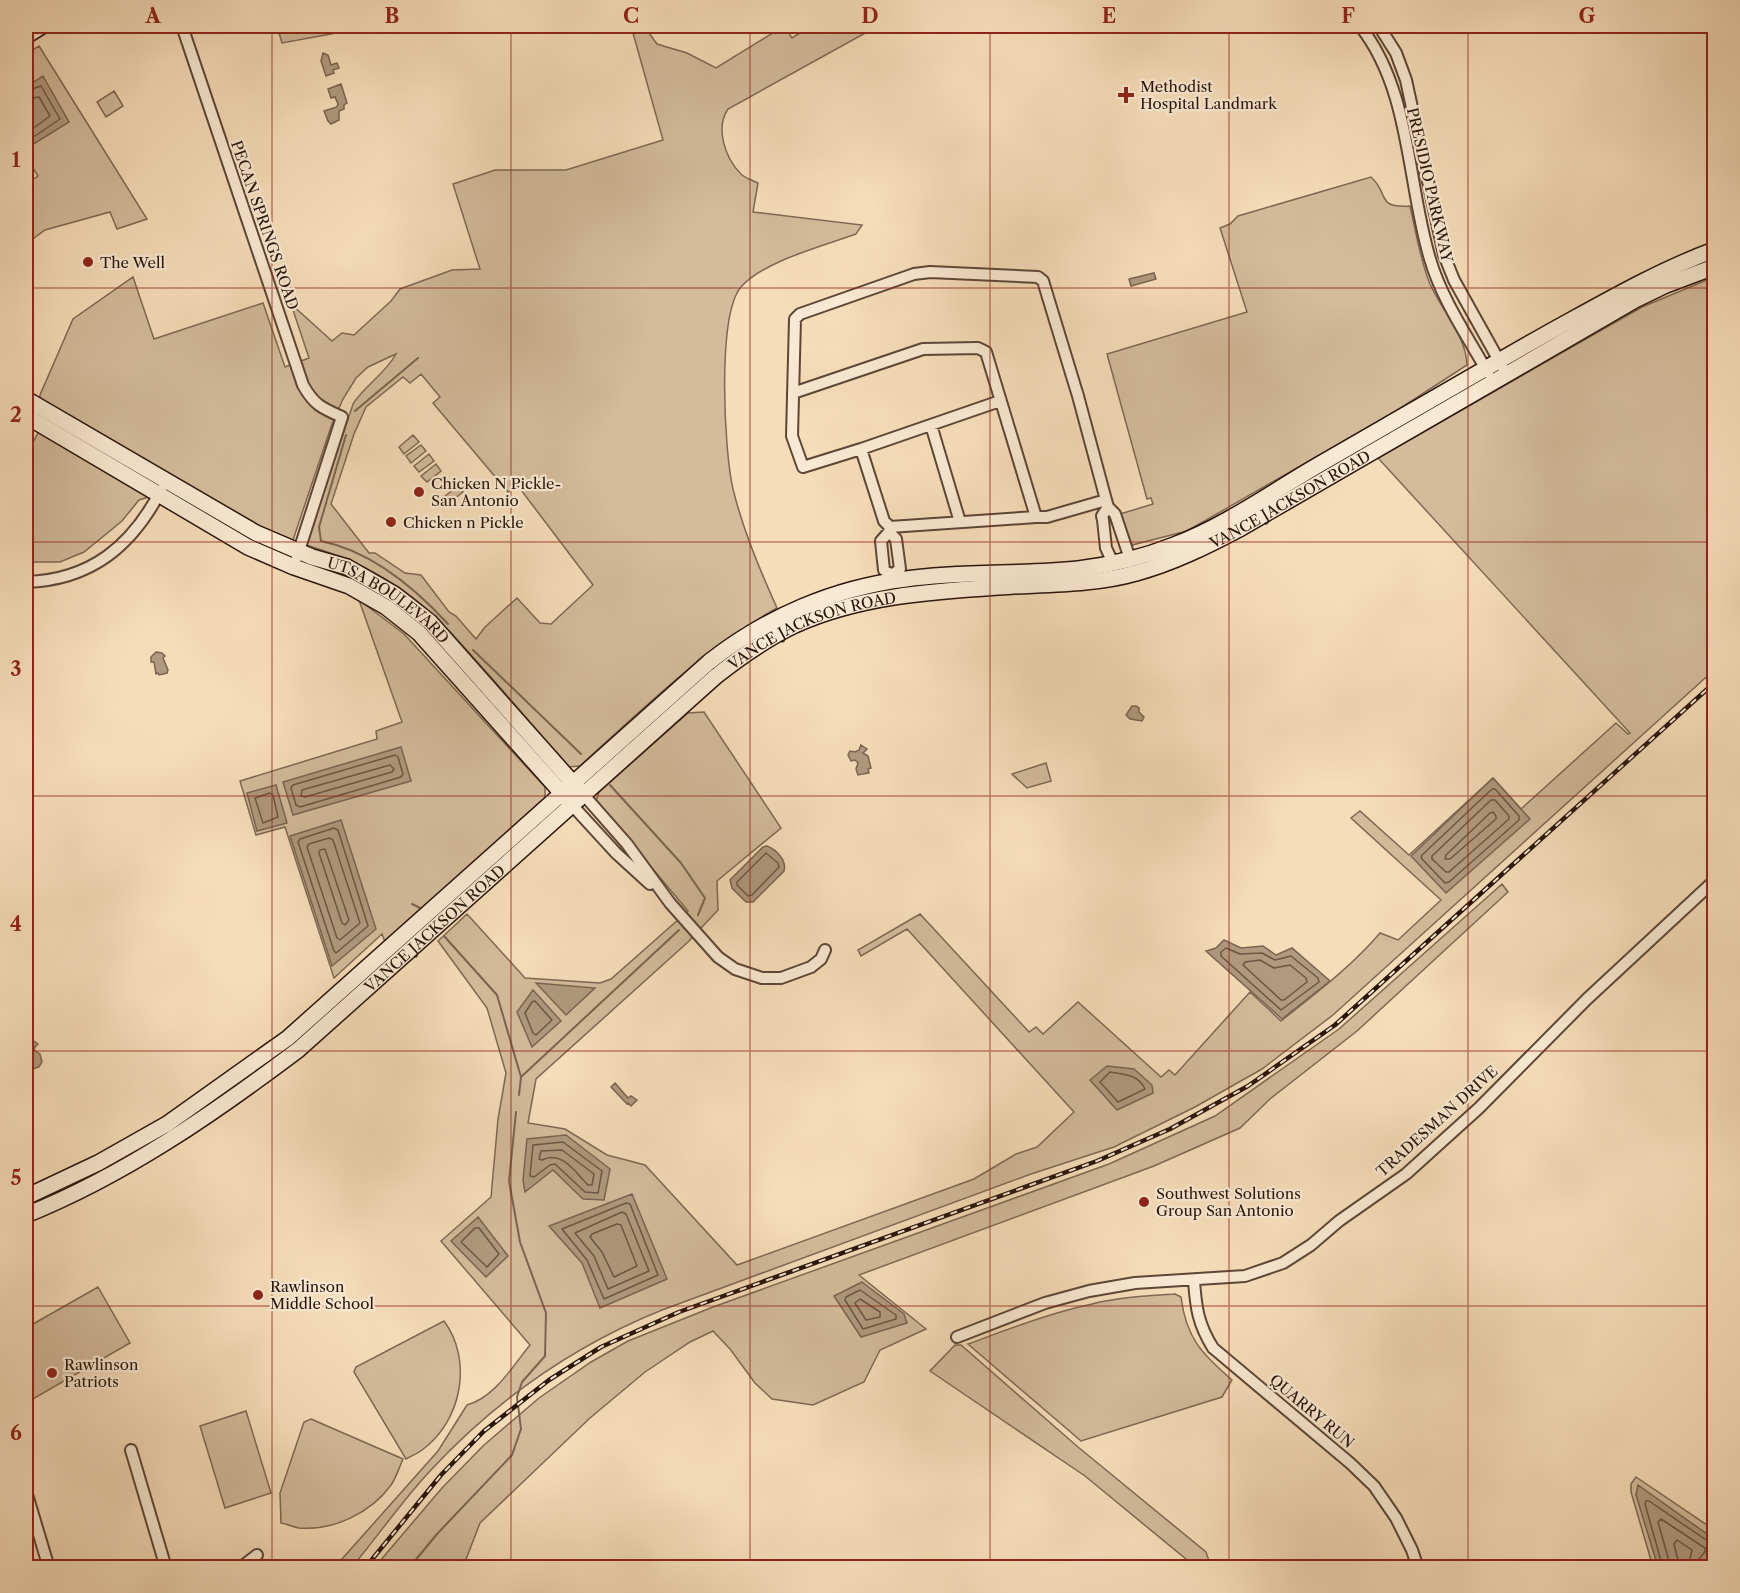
<svg xmlns="http://www.w3.org/2000/svg" width="1740" height="1593" viewBox="0 0 1740 1593" font-family="'Libre Caslon Text',serif">
  <style>
    .green { fill: #d3bb9b; stroke: #7e6853; stroke-width: 1.5; fill-rule: evenodd }
    .water { fill: #b0997e; stroke: #7a6450; stroke-width: 1.5 }
    .lines { fill: none; stroke-linecap: round; stroke-linejoin: round }
    .shore { stroke: #6c5644; stroke-width: 1.5 }
    .stream { stroke: #7a6450; stroke-width: 2 }
    .minor-casing { stroke: #5c4636; stroke-width: 14 }
    .secondary-casing { stroke: #29140b; stroke-width: 18 }
    .minor { stroke: #f9e9d2; stroke-width: 10 }
    .secondary { stroke: #f9e9d2; stroke-width: 15 }
    .rail-casing { stroke: #29140b; stroke-width: 4.5 }
    .rail { stroke: #f9e9d2; stroke-width: 2; stroke-dasharray: 7; stroke-linecap: butt }
    .grid { fill: none; stroke: #8f2418; stroke-width: 1.5; stroke-opacity: 0.55 }
    .poi-dot { fill: #8f2418; stroke: #f9e9d2; stroke-width: 2 }
    .labels { text-anchor: middle; dominant-baseline: central; stroke-width: 4.5; stroke-linejoin: round; paint-order: stroke }
    .poi-label { font-size: 15px; fill: #29140b; stroke: #f9e9d2; text-anchor: start }
    .street-label { font-size: 15px; fill: #29140b; stroke: #f9e9d2 }
    .neatline { fill: none; stroke: #8f2418; stroke-width: 2 }
    .grid-label { font-size: 20px; text-anchor: middle; font-weight: bold; fill: #8f2418 }
  </style>
  <rect width="100%" height="100%" fill="#f6ddb9"/>
  <filter id="stains"><feTurbulence type="fractalNoise" baseFrequency=".00333" numOctaves="4"/><feColorMatrix values="0 0 0 0 .2 0 0 0 0 .09 0 0 0 0 .02 0 0 0 .5 -.17"/></filter>
  <radialGradient id="worn" r=".72"><stop offset=".6" stop-color="#630" stop-opacity="0"/><stop offset="1" stop-color="#630" stop-opacity=".3"/></radialGradient>
  <path class="green" d="M277,26H375L282,43Z
    M631,26H644L657,44L687,53L716,68L784,26L792,38L811,26H878L728,109C715,128 725,158 741,174C745,178 752,180 758,183L753,212L862,225L856,234C823,246 764,261 741,287C717,315 724,451 733,489C743,530 760,570 777,608C703,650 642,709 580,766L568,767C536,729 505,692 472,656C447,628 422,601 390,582C364,565 336,554 306,545L353,404C365,385 385,374 396,354L368,367L356,378L343,399L332,424L293,540L289,541L252,525L185,486L139,500L122,521L84,552L60,562H26V455L38,433L40,395L73,319L133,277L154,339L263,303L285,367L309,358L291,304L332,341L342,333L354,335L391,301L400,289L452,270L480,269L453,184L495,170H566L663,140ZM421,374L440,397L433,403L508,492L518,486L593,585L551,624L540,623L517,598L485,627L476,639L456,616L449,612L421,575L405,573L375,553H369L331,504L354,434L366,407L403,377L410,383Z
    M39,46L147,219L117,229L110,212L45,230L26,244V184L38,176L26,157V54Z
    M114,91L123,106L106,117L97,102Z
    M1371,177C1390,194 1375,208 1410,206C1416,232 1420,260 1430,284C1442,311 1466,335 1467,365L1396,411L1187,531L1132,545L1120,514L1153,504L1151,498L1147,499L1107,354L1247,312L1220,228L1230,224L1238,216Z
    M1714,277V670L1333,1015L1262,1069L1195,1107L1114,1147L1031,1174L662,1310C573,1346 495,1401 430,1471C402,1501 378,1536 352,1567L334,1568L438,1451L467,1405C495,1397 512,1367 530,1345L441,1241L491,1197L498,1119L506,1073L487,1008L438,941L467,914L525,978L600,983L611,979L688,911L596,801L599,792L688,713L704,712L781,828L717,881L718,910L688,942L536,1079L528,1123L565,1129L607,1155L645,1165L737,1265L974,1179L1016,1154L1037,1147L1074,1112L907,929L861,956L858,950L920,914L1029,1032L1036,1027L1043,1034L1078,1002L1161,1077L1169,1070L1175,1075L1250,992L1281,1021C1316,993 1351,967 1380,933L1398,940L1441,900L1351,818L1360,811L1409,855L1493,778L1521,809L1616,723L1628,734L1630,733L1378,458L1642,307Z
    M413,435L419,442L404,454L399,447Z
    M421,445L426,451L411,463L406,456Z
    M429,454L434,461L419,472L414,466Z
    M436,464L441,471L427,482L421,476Z
    M458,486L463,492L445,506L440,500Z
    M359,600L404,634L545,787V798L385,942L382,934L334,978L285,827L256,835L240,781L377,739L376,731L402,722Z
    M1046,763L1051,781L1027,788L1012,774Z
    M1502,884L1508,892L1357,1031L1270,1099L1240,1128L1154,1166L859,1275L926,1329L880,1350L864,1382L813,1405L772,1399L755,1383L730,1349L713,1331L690,1342L645,1372L590,1418L480,1523L463,1567L374,1568L442,1488L484,1445L539,1398L591,1362L628,1341L713,1307L1109,1164L1215,1116L1339,1029Z
    M98,1287L130,1343L26,1403V1328Z
    M1175,1294L1181,1297C1186,1338 1202,1354 1232,1380L1222,1397L1081,1441L968,1344C1009,1329 1050,1313 1092,1304C1119,1297 1147,1296 1175,1294Z
    M444,1321C473,1360 462,1421 422,1450C417,1454 411,1456 406,1459L354,1372L356,1367Z
    M955,1345H961L1078,1447L1206,1552L1211,1567H1193L1192,1564L1085,1476L930,1371Z
    M246,1411L271,1493L225,1508L200,1426Z
    M311,1419L403,1459C399,1468 396,1478 391,1485C371,1513 333,1531 299,1528C293,1527 287,1524 281,1523L280,1493L304,1422Z
    M1636,1477L1710,1527L1714,1520V1567H1653L1631,1492V1484Z"/>
  <path class="water" d="M323,53L328,55L331,65L337,63L339,68L333,70L334,73L326,76L321,61Z
    M43,76L69,122L32,145L26,136V87Z
    M341,84L347,103L344,105V109L339,111V120L331,124L328,121L324,111L337,107L338,104L335,97L331,98L328,89Z
    M1154,273L1156,279L1131,286L1129,279Z
    M156,652L162,653L165,656L163,658L168,670L167,673L159,675L158,673L156,674L154,662H151V657Z
    M1132,706H1136L1139,708V712L1144,717L1142,721L1130,719L1126,715Z
    M861,745L867,749L863,753L868,756L871,768L868,769L869,773L858,775L856,769L858,763L855,760L851,761L848,755L850,751L855,752L859,750Z
    M401,747L411,781L293,815L283,782Z
    M1493,778L1530,819L1446,893L1411,856Z
    M276,785L287,823L257,831L247,793Z
    M341,820L376,929L332,966L290,836Z
    M767,846C777,850 787,861 784,871L753,902H746L732,888L730,880L763,847Z
    M1224,940L1241,948L1263,946L1276,955L1292,948L1330,981L1282,1019L1206,951L1216,948Z
    M536,983L595,988L566,1015Z
    M533,990L561,1021L532,1047L517,1012Z
    M31,1039L38,1044L35,1047L34,1050L40,1054L42,1062L39,1067L33,1069L27,1063L30,1062V1057L26,1054V1040Z
    M1107,1066L1134,1069L1152,1085L1153,1093L1117,1110L1090,1080Z
    M615,1083L628,1098L631,1096L637,1100L631,1106L628,1103L627,1104L611,1087Z
    M566,1135L610,1169L604,1200L583,1199L553,1170L525,1192L523,1180L527,1139Z
    M632,1194L667,1279L600,1308L582,1263L549,1226Z
    M478,1217L508,1256L486,1277L451,1241Z
    M862,1282L904,1314L907,1323L861,1337L834,1296Z
    M1638,1485L1714,1539V1559L1710,1567H1658L1636,1495Z"/>
  <g class="lines">
    <path class="shore" d="M26,91L41,86L60,119L35,136L26,133
      M26,99L39,97L50,116L35,127L26,126
      M395,755L398,757L403,774L401,777L300,807L296,805L291,788L293,785Z
      M390,765L394,769L392,772L305,797L301,796L302,790Z
      M1492,789H1495L1519,816V820L1449,882L1445,883L1422,859L1421,856Z
      M270,793L273,795L278,817L263,823L255,798Z
      M1491,800H1495L1509,816V819L1449,872H1446L1432,859V856Z
      M1493,812L1496,816V819L1450,859H1445L1446,855L1490,813Z
      M334,828L338,830L368,926L336,953L334,951L298,842L300,839Z
      M329,838L333,840L360,923L340,940L337,938L307,847L309,844Z
      M325,849L349,920L345,925L342,923L319,853L320,850Z
      M766,853L778,863L779,867L752,895L748,896L737,885V882Z
      M1226,948L1240,954L1262,953L1275,960L1291,956L1318,978L1319,982L1281,1010L1221,956V952Z
      M1260,960L1274,968L1290,965L1306,978L1307,982L1284,1000H1281L1243,965L1245,962Z
      M535,1001L552,1020L536,1035L533,1033L525,1013L532,1002Z
      M1110,1072C1124,1074 1139,1075 1145,1089L1118,1102L1100,1082Z
      M563,1142L602,1171L598,1193L585,1192L555,1164L550,1165L534,1177L530,1176L533,1145Z
      M562,1150L594,1174L592,1185H588C575,1172 562,1150 542,1160L539,1159L541,1151Z
      M626,1203L630,1204L658,1275L604,1299L587,1260L562,1229Z
      M622,1212L626,1214L649,1271L608,1289L594,1256L575,1233Z
      M617,1224L621,1225L637,1266L614,1277L602,1252L590,1237L592,1234Z
      M475,1228H479L499,1254L487,1267L461,1242Z
      M860,1290L896,1315V1319L863,1329L845,1300L846,1297Z
      M860,1299L880,1312V1317L866,1320L855,1303Z
      M1663,1568L1645,1504L1646,1501H1649L1709,1542L1714,1543
      M1671,1568L1658,1522L1661,1519L1705,1548V1552L1699,1559L1697,1568
      M1680,1568L1674,1544L1677,1540L1692,1550L1688,1568"/>
    <path class="stream" d="M355,411L418,358
      M346,435L319,527L321,541C370,551 415,588 448,624
      M473,650L581,754
      M610,785L681,863L705,898L698,915
      M412,904L420,908
      M444,936L497,995L521,1077L519,1095
      M521,1077L679,930
      M409,1568L437,1534L512,1455L521,1429L517,1397L522,1382L545,1356L546,1313L520,1242L509,1181L516,1112"/>
    <defs>
      <path id="minor" d="M182,26L303,385C314,405 322,408 342,417L297,557
        M1360,26C1411,90 1407,183 1430,259C1442,300 1468,337 1488,373
        M1379,26L1396,53L1406,80L1444,255L1454,280L1502,366
        M793,393L923,349L978,348L986,352L1036,517H1047L1106,500L1078,396L1043,281L1038,277L930,272L914,274L800,314L795,319L792,436L803,467L861,449L884,521L890,527L889,532L896,539L900,569L892,575
        M931,425L960,522
        M861,449L1000,401
        M1106,500L1108,507L1115,514L1130,559
        M1108,507L1102,516L1103,520L1106,548L1113,563
        M890,527L1036,517
        M889,532L881,541L884,570L892,575L893,580
        M26,582C91,580 132,546 161,490
        M583,794L627,844L670,903L718,957L735,969L762,978H781L811,967L821,959L825,950
        M572,805L616,853L650,884
        M1194,1281C1196,1308 1198,1324 1213,1348L1350,1463L1374,1486L1396,1518L1412,1550L1418,1568
        M957,1337L1045,1303L1089,1291L1135,1283L1245,1276L1283,1263L1311,1245L1339,1221L1406,1174L1479,1108L1587,999L1714,881
        M131,1450L166,1568
        M26,1491L49,1568
        M240,1568L257,1555"/>
      <g id="secondary">
        <path d="M26,36L42,26"/>
        <path id="s1" d="M26,399L256,533L312,557L347,567L394,594L430,622L579,790"/>
        <path d="M26,416L248,547L294,567L349,586L386,607L419,633L568,800"/>
        <path d="M26,1197L98,1163L167,1124L288,1038L709,662C766,617 834,588 906,579C963,571 1021,575 1078,569C1110,565 1144,557 1174,545C1224,526 1269,494 1315,467C1392,423 1468,378 1546,334C1601,304 1655,272 1714,250"/>
        <path id="s2" d="M26,1215C125,1175 213,1114 298,1050L715,677C740,657 766,639 795,625C864,594 940,591 1014,586C1055,584 1097,584 1136,573C1173,563 1207,546 1241,528L1635,300L1666,285L1714,267"/>
      </g>
    </defs>
    <use href="#minor" class="minor-casing"/>
    <use href="#secondary" class="secondary-casing"/>
    <use href="#minor" class="minor"/>
    <use href="#secondary" class="secondary"/>
    <defs>
      <path id="rail" d="M365,1568L441,1475L484,1431L549,1380L601,1347L679,1312L1097,1161L1170,1129L1248,1086L1335,1025L1714,683"/>
    </defs>
    <use href="#rail" class="rail-casing"/>
    <use href="#rail" class="rail"/>
  </g>
  <path class="grid" d="M272,26V1568M511,26V1568M750,26V1568M990,26V1568M1229,26V1568M1468,26V1568M26,288H1714M26,542H1714M26,796H1714M26,1051H1714M26,1306H1714"/>
  <g class="poi-dot">
    <path d="M1123 86h6v6h6v6h-6v6h-6v-6h-6v-6h6z"/>
    <circle cx="88" cy="262" r="6"/>
    <circle cx="419" cy="492" r="6"/>
    <circle cx="391" cy="522" r="6"/>
    <circle cx="1144" cy="1202" r="6"/>
    <circle cx="258" cy="1295" r="6"/>
    <circle cx="52" cy="1373" r="6"/>
  </g>
  <g class="labels">
    <g class="poi-label">
      <text x="1140" y="86">Methodist<tspan x="1140" dy="17">Hospital Landmark</tspan></text>
      <text x="100" y="262">The Well</text>
      <text x="431" y="483">Chicken N Pickle-<tspan x="431" dy="17">San Antonio</tspan></text>
      <text x="403" y="522">Chicken n Pickle</text>
      <text x="1156" y="1193">Southwest Solutions<tspan x="1156" dy="17">Group San Antonio</tspan></text>
      <text x="270" y="1286">Rawlinson<tspan x="270" dy="17">Middle School</tspan></text>
      <text x="64" y="1364">Rawlinson<tspan x="64" dy="17">Patriots</tspan></text>
    </g>
    <g class="street-label">
      <text transform="translate(1430 185) rotate(77)">PRESIDIO PARKWAY</text>
      <text transform="translate(265 225) rotate(71)">PECAN SPRINGS ROAD</text>
      <text stroke="none"><textPath href="#s2" startOffset="1492">VANCE JACKSON ROAD</textPath></text>
      <text stroke="none"><textPath href="#s1" startOffset="416">UTSA BOULEVARD</textPath></text>
      <text stroke="none"><textPath href="#s2" startOffset="988">VANCE JACKSON ROAD</textPath></text>
      <text stroke="none"><textPath href="#s2" startOffset="502">VANCE JACKSON ROAD</textPath></text>
      <text transform="translate(1437 1121) rotate(-42)">TRADESMAN DRIVE</text>
      <text transform="translate(1312 1411) rotate(40)">QUARRY RUN</text>
    </g>
  </g>
  <rect width="1740" height="1593" fill="none" stroke="#f6ddb9" stroke-width="66"/>
  <rect x="33" y="33" width="1674" height="1527" class="neatline"/>
  <g class="grid-label">
    <text x="153" y="23">A</text>
    <text x="392" y="23">B</text>
    <text x="631" y="23">C</text>
    <text x="870" y="23">D</text>
    <text x="1109" y="23">E</text>
    <text x="1348" y="23">F</text>
    <text x="1587" y="23">G</text>
    <text x="16" y="167">1</text>
    <text x="16" y="422">2</text>
    <text x="16" y="676">3</text>
    <text x="16" y="931">4</text>
    <text x="16" y="1185">5</text>
    <text x="16" y="1440">6</text>
  </g>
  <rect width="100%" height="100%" filter="url(#stains)"/>
  <rect width="100%" height="100%" fill="url(#worn)"/>
</svg>
